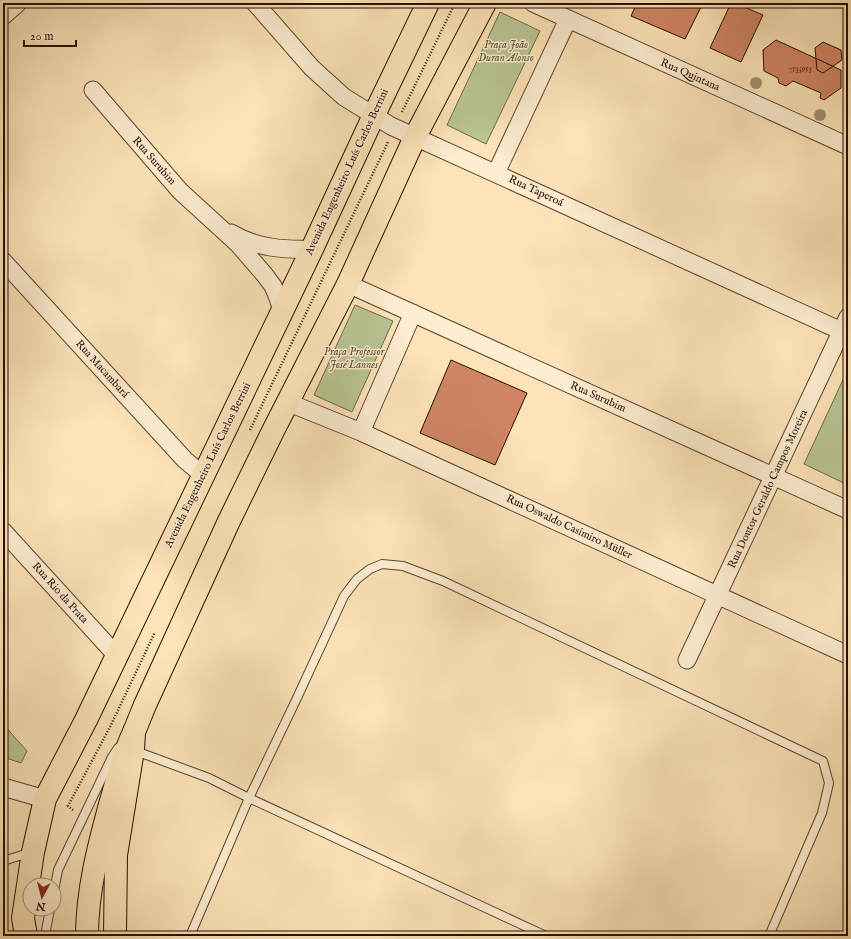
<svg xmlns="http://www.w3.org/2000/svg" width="851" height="939" viewBox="0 0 851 939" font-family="'IM FELL English',serif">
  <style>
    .green { fill: #b9c593; stroke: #706a4a }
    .building { fill: #cf8564; stroke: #280f00 }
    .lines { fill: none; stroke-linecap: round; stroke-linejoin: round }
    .lane-casing { stroke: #5d442e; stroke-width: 10 }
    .street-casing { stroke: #5d442e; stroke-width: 19 }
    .primary-casing { stroke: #280f00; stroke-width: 24 }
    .highway-casing { stroke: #280f00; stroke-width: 24 }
    .path { stroke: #280f00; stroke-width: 2.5; stroke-dasharray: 1 2; stroke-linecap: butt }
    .lane { stroke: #fdedd1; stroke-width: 8 }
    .street { stroke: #fdedd1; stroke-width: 17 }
    .primary { stroke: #fce4b8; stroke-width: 22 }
    .highway { stroke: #fce4b8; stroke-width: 22 }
    .tree { fill: #a3926f }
    .labels { text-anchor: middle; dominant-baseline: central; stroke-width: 3; stroke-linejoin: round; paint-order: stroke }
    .number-label { font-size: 9px; fill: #522c19 }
    .park-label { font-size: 11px; font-style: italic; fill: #5b4f33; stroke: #fdedd1 }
    .street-label { font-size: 11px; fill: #280f00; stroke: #fdedd1 }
  </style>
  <rect width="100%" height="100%" fill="#fce4b8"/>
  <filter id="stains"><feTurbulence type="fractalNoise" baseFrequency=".005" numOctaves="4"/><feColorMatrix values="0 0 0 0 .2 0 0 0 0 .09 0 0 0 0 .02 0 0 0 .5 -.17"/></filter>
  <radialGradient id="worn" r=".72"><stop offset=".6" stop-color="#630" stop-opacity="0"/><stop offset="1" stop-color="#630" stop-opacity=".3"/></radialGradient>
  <path class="green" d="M500,12L540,31L486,144L447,125Z
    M355,305L393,321L352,412L314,395Z
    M848,369V485L804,464Z
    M3,724L27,751L21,763L3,757Z"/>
  <path class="building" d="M637,3H703L685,39L631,16Z
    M731,3H735L763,15L741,62L710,48Z
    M776,40L841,70V88L824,100L820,98L821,93L793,81L786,86L779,83L778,78L764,71L763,50Z
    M823,42L841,50L842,60L823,73L817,70L815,48Z
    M451,360L527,393L495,465L420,433Z"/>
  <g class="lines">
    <defs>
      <path id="lane" d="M133,750L209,778L249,798L546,936
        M3,861L32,852
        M54,891L58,870L112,757L118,748
        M45,936L50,909
        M190,936L249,798L297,698L344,596L357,579L370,569L382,564L403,566L443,581L823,761L829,783L822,813L769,936"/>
      <path id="street" d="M255,3L312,68L344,97L391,126L848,334
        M533,3L848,146
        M3,16L18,3
        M93,90L180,191L238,244L264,274L273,286L278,298L282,311
        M496,173L568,19
        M231,233C256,248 284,250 312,249
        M3,261L185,460L203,475
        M348,284L848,510
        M287,402L361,432L848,655
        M361,432L413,313
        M3,531L117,656
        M687,660L848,317
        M3,787L45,799"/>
      <path id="primary" d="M26,936L23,918L33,852L45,799L86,720L312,249L374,115L428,3
        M115,936L116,855L133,750L134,732L145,705L229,521L273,431L348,284L415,137L485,3"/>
      <path id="highway" d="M87,936C87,890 99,845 111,801C118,777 123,754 134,732"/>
    </defs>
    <use href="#lane" class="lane-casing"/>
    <use href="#street" class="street-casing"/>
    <use href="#primary" class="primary-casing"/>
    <use href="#highway" class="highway-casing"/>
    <path class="path" d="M402,112L455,3
      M250,430L388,142
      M73,810L68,806L111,725L155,632"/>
    <use href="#lane" class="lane"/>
    <use href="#street" class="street"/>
    <use href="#primary" class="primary"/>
    <use href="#highway" class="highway"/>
  </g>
  <g class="tree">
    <circle cx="756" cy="83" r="6"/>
    <circle cx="820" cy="115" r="6"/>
  </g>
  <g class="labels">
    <g class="number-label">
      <text x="800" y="68">753;953</text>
    </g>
    <g class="park-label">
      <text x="506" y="45">Praça João<tspan x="506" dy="13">Duran Alonso</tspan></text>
      <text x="354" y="352">Praça Professor<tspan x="354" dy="13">José Lannes</tspan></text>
    </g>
    <g class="street-label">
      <text transform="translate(690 75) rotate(24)">Rua Quintana</text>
      <text transform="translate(154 161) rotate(49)">Rua Surubim</text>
      <text transform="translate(347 172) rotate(-65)">Avenida Engenheiro Luís Carlos Berrini</text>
      <text transform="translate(536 191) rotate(25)">Rua Taperoá</text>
      <text transform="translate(102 369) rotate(48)">Rua Macambará</text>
      <text transform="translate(598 397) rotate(24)">Rua Surubim</text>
      <text transform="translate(208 465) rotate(-64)">Avenida Engenheiro Luís Carlos Berrini</text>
      <text transform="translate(768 489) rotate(-65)">Rua Doutor Geraldo Campos Moreira</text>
      <text transform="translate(569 527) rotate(25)">Rua Oswaldo Casimiro Müller</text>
      <text transform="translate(60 593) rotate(48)">Rua Rio da Prata</text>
    </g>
  </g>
  <rect width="851" height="939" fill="none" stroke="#fce4b8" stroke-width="16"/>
  <rect x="4" y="4" width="843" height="931" fill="none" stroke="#280f00" stroke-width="2"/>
  <rect x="8" y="8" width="835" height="923" fill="none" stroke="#280f00"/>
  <g transform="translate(42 897) rotate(187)"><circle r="19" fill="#fdedd1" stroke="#a8947d"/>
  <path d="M0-3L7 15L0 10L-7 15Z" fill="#8f2418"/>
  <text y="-6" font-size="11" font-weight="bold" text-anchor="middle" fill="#280f00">N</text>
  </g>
  <path d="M24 40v6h52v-6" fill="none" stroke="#280f00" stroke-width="2"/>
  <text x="30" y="40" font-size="12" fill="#280f00" stroke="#fdedd1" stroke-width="3" paint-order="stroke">20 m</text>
  <rect width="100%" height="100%" filter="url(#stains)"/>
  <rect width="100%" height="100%" fill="url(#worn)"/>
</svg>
